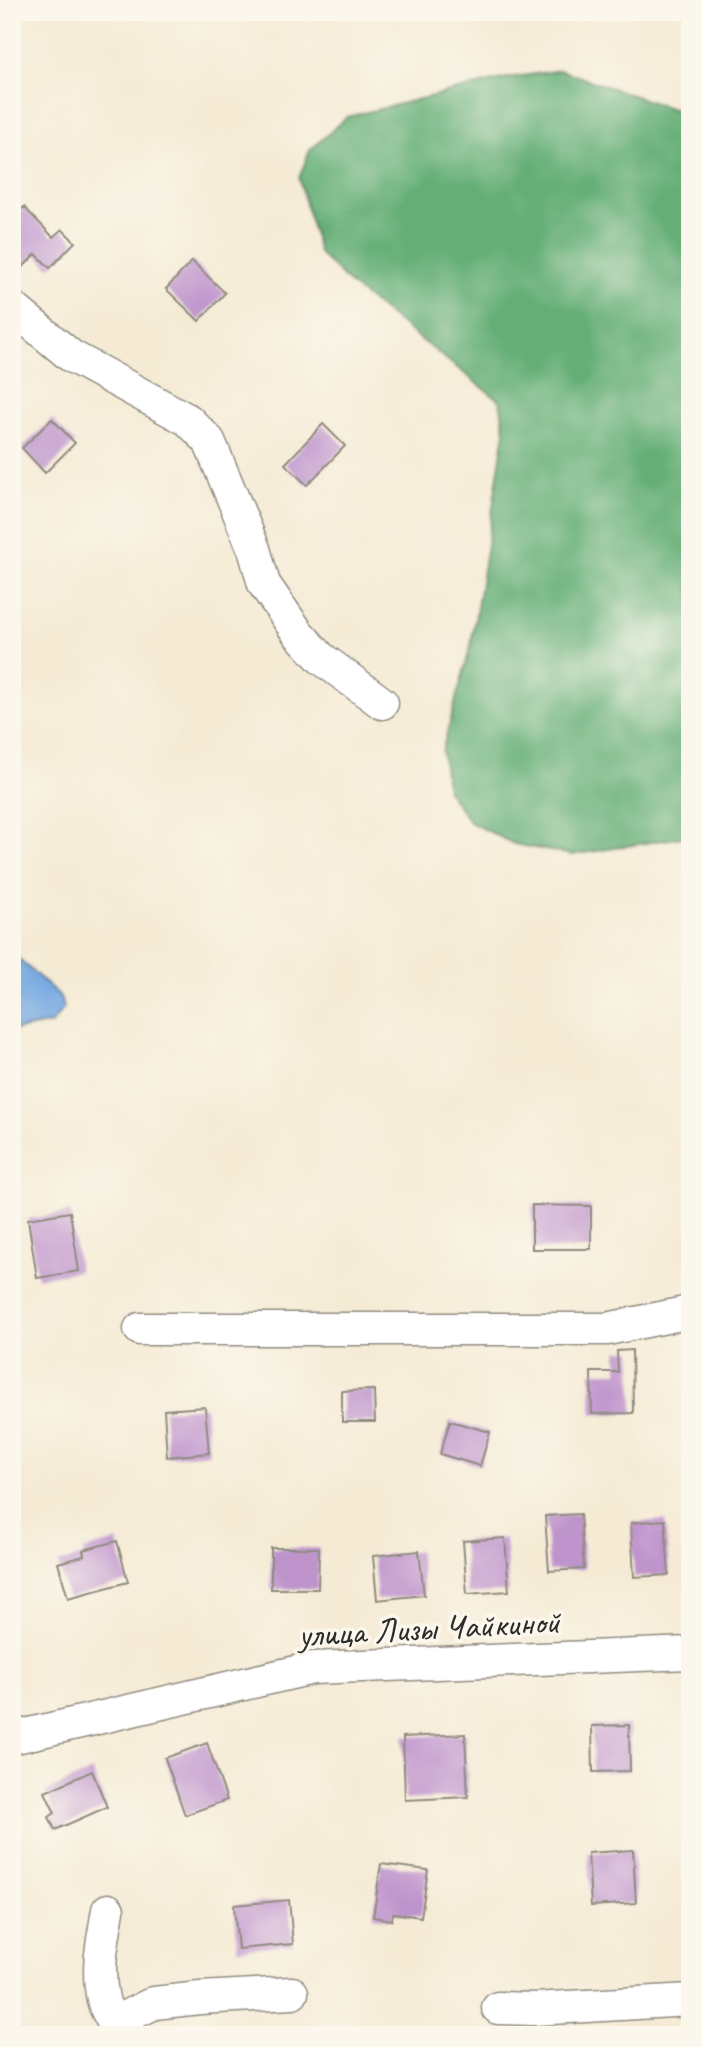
<svg xmlns="http://www.w3.org/2000/svg" width="702" height="2047" viewBox="0 0 702 2047" font-family="Caveat,sans-serif">
  <style>
    .forest { fill: #65af77; stroke: #486d51; stroke-width: 2 }
    .water { fill: #74a8e1; stroke: #506a86; stroke-width: 2 }
    .building { fill: #bf94cd }
    .lines { fill: none; stroke-linecap: round; stroke-linejoin: round }
    .minor-casing { stroke: #908b80; stroke-width: 35 }
    .minor { stroke: #fff; stroke-width: 32 }
    .labels { text-anchor: middle; dominant-baseline: central; stroke-width: 7; stroke-linejoin: round; paint-order: stroke }
    .street-label { font-size: 35px; fill: #2b2b2b; stroke: #fbf7ec }
  </style>
  <rect width="100%" height="100%" fill="#fbf7ec"/>
  <filter id="ink" filterUnits="userSpaceOnUse"><feTurbulence type="fractalNoise" baseFrequency=".0143" numOctaves="2"/><feDisplacementMap in="SourceGraphic" scale="14" xChannelSelector="R" yChannelSelector="G"/><feConvolveMatrix kernelMatrix="1 2 1 2 8 2 1 2 1" color-interpolation-filters="sRGB"/></filter>
  <filter id="wash" filterUnits="userSpaceOnUse"><feTurbulence type="fractalNoise" baseFrequency=".00686" numOctaves="4" result="noise"/><feDisplacementMap in="SourceGraphic" scale="28" xChannelSelector="R" yChannelSelector="G"/><feGaussianBlur stdDeviation="1.57" result="paint"/><feColorMatrix in="noise" values="0 0 0 0 0 0 0 0 0 0 0 0 0 0 0 0 0 1.4 0 .05"/><feComposite in="paint" operator="in"/></filter>
  <g filter="url(#wash)">
    <rect width="100%" height="100%" fill="#f5ebd5"/>
    <path class="forest" d="M560,70L690,115V832L682,837L572,855L514,844L470,822L447,790L442,751L471,645L505,431L500,401L352,286L319,253L299,178L310,150L347,117L502,79Z"/>
    <path class="water" d="M12,953L59,995L64,1007L52,1023L12,1031Z"/>
    <g id="blocks">
      <path class="building" d="M24,207L53,237L62,229L75,242L50,268L36,254L21,269L12,260V219Z
        M192,261L225,293L199,321L166,289Z
        M52,419L75,443L45,473L22,448Z
        M323,424L345,446L307,485L285,464Z
        M532,1205L591,1206V1249H532Z
        M70,1212L79,1271L37,1278L28,1219Z
        M632,1350L633,1413L592,1414L591,1372H618L617,1351Z
        M374,1390L375,1422H342V1391Z
        M205,1407L209,1453L167,1457L164,1410Z
        M450,1421L490,1432L480,1466L440,1454Z
        M580,1514L584,1569L549,1571L545,1516Z
        M665,1520L669,1575L634,1577L631,1523Z
        M505,1538L509,1591L467,1594L463,1541Z
        M117,1541L128,1582L68,1598L58,1563L84,1556L83,1550Z
        M271,1548H319L318,1589H271Z
        M419,1551L424,1595L377,1600L373,1556Z
        M629,1725L630,1771L593,1772L592,1726Z
        M465,1734L468,1797L405,1800L403,1737Z
        M207,1743L227,1800L185,1815L165,1758Z
        M92,1771L107,1807L55,1830L49,1817L55,1813L45,1792Z
        M633,1850L636,1903L591,1906L588,1853Z
        M381,1864L428,1870L421,1917L393,1913L392,1920L373,1917Z
        M289,1900L293,1944L238,1949L234,1905Z"/>
    </g>
  </g>
  <g filter="url(#ink)">
    <use href="#blocks" fill-opacity="0" stroke="#908b80" stroke-width="2"/>
    <g class="lines">
      <defs>
        <path id="minor" d="M12,307L71,356L188,420L209,441L254,549L264,584L298,633L321,658L382,703
          M140,1329H607L690,1312
          M12,1738L313,1668L690,1653
          M108,1910C103,1940 96,1969 103,1999C106,2014 115,2018 116,2035
          M498,2008L534,2009L690,2000
          M115,2022L154,2003L200,1998L292,1993"/>
      </defs>
      <use href="#minor" class="minor-casing"/>
      <use href="#minor" class="minor"/>
    </g>
  </g>
  <g class="labels">
    <g class="street-label">
      <text transform="translate(429 1628) rotate(-3)">улица Лизы Чайкиной</text>
    </g>
  </g>
  <rect width="702" height="2047" fill="none" stroke="#fbf7ec" stroke-width="42"/>
</svg>
